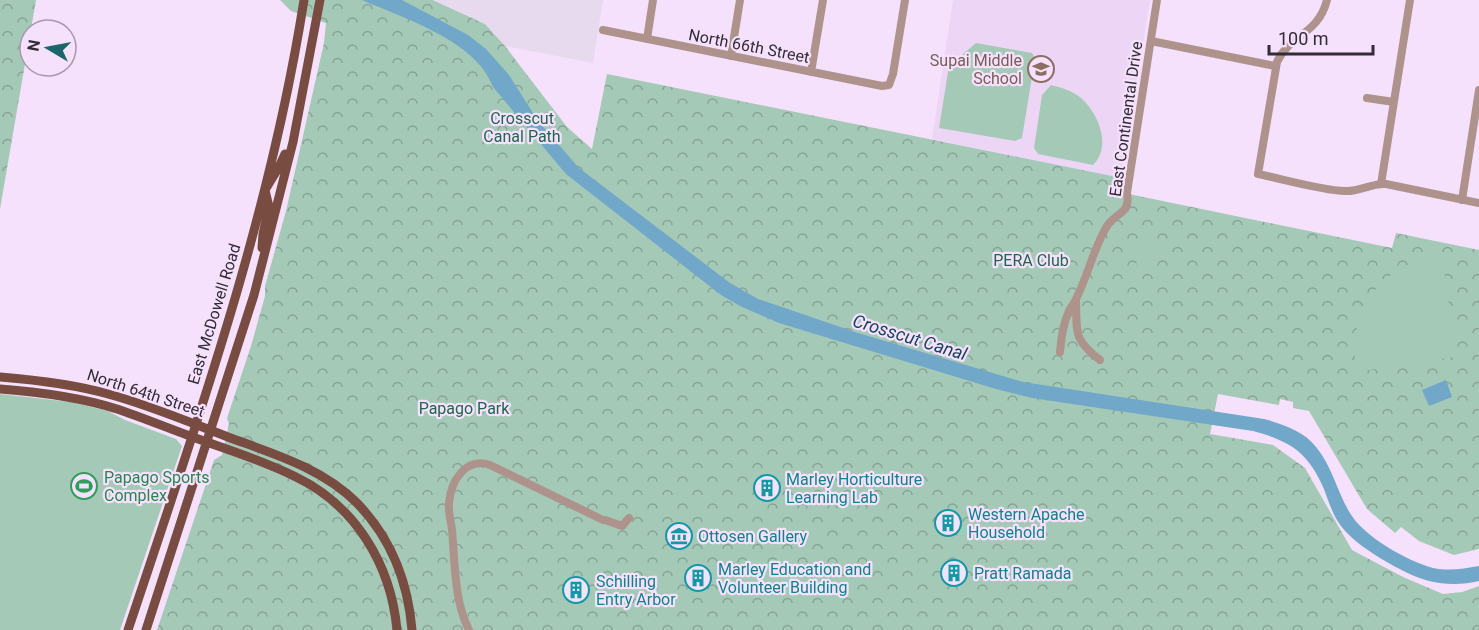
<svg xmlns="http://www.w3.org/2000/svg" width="1479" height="630" viewBox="0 0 1479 630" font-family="Roboto,sans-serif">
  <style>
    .commercial { fill: #e7daee }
    .built { fill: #edd5f6 }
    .park { fill: url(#park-crowns) }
    .pitch { fill: #a5c9b7 }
    .water { fill: #71a7c8 }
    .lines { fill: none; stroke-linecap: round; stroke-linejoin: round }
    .minor { stroke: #ae938c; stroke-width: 8 }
    .major { stroke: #784c41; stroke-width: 9 }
    .labels { text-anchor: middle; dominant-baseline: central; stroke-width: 4.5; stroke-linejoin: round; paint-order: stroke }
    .street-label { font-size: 16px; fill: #332b35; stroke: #f5e1fc }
    .education-label { font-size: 16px; fill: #785e54; stroke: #f5e1fc; text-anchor: end }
    .park-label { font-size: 16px; fill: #1f664a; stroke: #f5e1fc }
    .leisure-label { font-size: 16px; fill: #27864d; stroke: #f5e1fc; text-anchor: start }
    .culture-label { font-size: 16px; fill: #0d838f; stroke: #f5e1fc; text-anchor: start }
    .water-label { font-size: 18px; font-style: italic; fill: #16425a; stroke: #f5e1fc }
  </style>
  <defs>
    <pattern id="park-crowns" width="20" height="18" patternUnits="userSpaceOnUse" patternTransform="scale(1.5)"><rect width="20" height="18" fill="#a5c9b7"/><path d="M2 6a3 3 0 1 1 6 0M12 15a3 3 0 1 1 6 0" fill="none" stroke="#87a396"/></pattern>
  </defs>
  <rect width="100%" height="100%" fill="#f5e1fc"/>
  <path class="commercial" d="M435,0H603L593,63L505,46L485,24Z"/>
  <path class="built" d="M953,0H1150L1121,178L932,139Z"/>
  <path class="park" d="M0,0H36L0,209Z
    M280,0H433L485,24L505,46L567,127L592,149L607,74L1117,177L1115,191L1119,192L1392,248L1396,233L1479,250V549L1454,555L1419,541L1401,527L1395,533L1367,509L1309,411L1293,408V402L1280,399L1279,405L1218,394L1210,434L1273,445L1305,468L1352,550L1403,577L1443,594L1462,592L1479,586V630H157L214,460L222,455L229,424L227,418L251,346L265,296V286L286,211L324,43L326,23L291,11Z"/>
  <path class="pitch" d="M976,43L1032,53L1035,58L1022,138L1015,141L939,128L949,66Z
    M1051,85C1062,88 1073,91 1081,98C1099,114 1112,147 1093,165L1038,154L1034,148L1042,95Z
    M1142,240L1158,244L1152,269L1136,265Z
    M1442,258L1456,350L1453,357L1357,372C1356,362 1353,350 1355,340C1358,303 1384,271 1419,261C1426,258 1435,259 1442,258Z
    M0,394L71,402L108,411L125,420L176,439L182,446L120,630H0Z"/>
  <path class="water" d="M362,0H402L468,35L486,49L509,75L538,121L579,168L730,283L758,299L858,333L1023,382L1264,419C1282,424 1304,431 1316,447C1332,466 1337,492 1350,513C1363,536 1407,561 1433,568C1449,571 1463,569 1479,566V581C1463,585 1445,585 1429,581C1405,575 1355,546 1341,526C1332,514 1329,502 1324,489C1308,452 1290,441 1253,431L1032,398L996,389L779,323L740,306L721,295L566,174L493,87C477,41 403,18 362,0Z
    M1446,380L1452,397L1429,406L1422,390Z"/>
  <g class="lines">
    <path class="minor" d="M1327,0C1318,35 1290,34 1277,62L1258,174C1283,179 1320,190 1345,191C1359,192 1371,183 1386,184L1479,203
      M603,30L882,86L889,85L893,74L905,0
      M647,39L653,0
      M1151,41L1275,66
      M731,56L740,0
      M811,72L823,0
      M1367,98L1394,102
      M1381,184L1410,0
      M1462,200L1479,90
      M1076,301C1077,333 1073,339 1100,360
      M1060,352C1061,339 1063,324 1069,311C1071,307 1074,304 1076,299C1088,276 1093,249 1107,226C1116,212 1131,214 1127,193L1157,0
      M605,520L622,526L629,518
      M469,630C454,601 455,562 452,530C451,522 448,511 449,503C451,480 466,457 490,465L603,520"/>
    <path class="major" d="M262,248L263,234L269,207L265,190L279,167L285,154
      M0,377C37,380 73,384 108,394C149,405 189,422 228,437C274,454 322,468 357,503C391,538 408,582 412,630
      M0,389C40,392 79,397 117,409C141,417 165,427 190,436C225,449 263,460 296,477C356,506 391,565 397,630
      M128,630C197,423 270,216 304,0
      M146,630L254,295L293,142L320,0"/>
  </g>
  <defs>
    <symbol id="school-ring" viewBox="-11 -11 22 22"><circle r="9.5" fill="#f5e1fc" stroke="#8d6e63" stroke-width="1.5"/><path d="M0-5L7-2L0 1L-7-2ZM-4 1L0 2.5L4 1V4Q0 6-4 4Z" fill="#8d6e63"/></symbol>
    <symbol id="stadium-ring" viewBox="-11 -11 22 22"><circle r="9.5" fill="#f5e1fc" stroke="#2e9e5b" stroke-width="1.5"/><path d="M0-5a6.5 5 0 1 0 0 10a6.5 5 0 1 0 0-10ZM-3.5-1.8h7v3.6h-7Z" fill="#2e9e5b"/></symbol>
    <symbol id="building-ring" viewBox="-11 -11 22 22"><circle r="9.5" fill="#f5e1fc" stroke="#0f9aa8" stroke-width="1.5"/><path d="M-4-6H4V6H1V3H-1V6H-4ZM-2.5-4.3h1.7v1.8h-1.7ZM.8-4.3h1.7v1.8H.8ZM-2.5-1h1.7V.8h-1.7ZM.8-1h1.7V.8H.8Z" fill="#0f9aa8"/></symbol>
    <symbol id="museum-ring" viewBox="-11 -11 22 22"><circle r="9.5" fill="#f5e1fc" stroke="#0f9aa8" stroke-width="1.5"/><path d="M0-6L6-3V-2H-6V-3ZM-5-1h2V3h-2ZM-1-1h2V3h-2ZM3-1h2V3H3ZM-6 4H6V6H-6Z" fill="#0f9aa8"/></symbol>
  </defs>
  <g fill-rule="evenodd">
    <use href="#school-ring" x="1026" y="54" width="30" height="30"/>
    <use href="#stadium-ring" x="69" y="471" width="30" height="30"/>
    <use href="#building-ring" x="752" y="473" width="30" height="30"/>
    <use href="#building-ring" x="933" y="508" width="30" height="30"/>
    <use href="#museum-ring" x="664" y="521" width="30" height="30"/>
    <use href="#building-ring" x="939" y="558" width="30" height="30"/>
    <use href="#building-ring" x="683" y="563" width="30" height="30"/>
    <use href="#building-ring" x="561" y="575" width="30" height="30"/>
  </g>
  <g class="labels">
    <g class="street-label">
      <text transform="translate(749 46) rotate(11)">North 66th Street</text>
      <text transform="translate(1126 119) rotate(-82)">East Continental Drive</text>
      <text transform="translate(214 314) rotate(-73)">East McDowell Road</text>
      <text transform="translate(146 393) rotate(18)">North 64th Street</text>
    </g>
    <g class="education-label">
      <text x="1022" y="60">Supai Middle<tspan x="1022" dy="18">School</tspan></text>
    </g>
    <g class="park-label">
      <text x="522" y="118">Crosscut<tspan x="522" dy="18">Canal Path</tspan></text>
      <text x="1031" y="260">PERA Club</text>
      <text x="464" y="408">Papago Park</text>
    </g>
    <g class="leisure-label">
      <text x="104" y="477">Papago Sports<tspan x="104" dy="18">Complex</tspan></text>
    </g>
    <g class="culture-label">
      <text x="786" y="479">Marley Horticulture<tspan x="786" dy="18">Learning Lab</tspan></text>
      <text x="968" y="514">Western Apache<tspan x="968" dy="18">Household</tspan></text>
      <text x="698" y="536">Ottosen Gallery</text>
      <text x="718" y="569">Marley Education and<tspan x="718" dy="18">Volunteer Building</tspan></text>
      <text x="974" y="573">Pratt Ramada</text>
      <text x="596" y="581">Schilling<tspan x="596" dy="18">Entry Arbor</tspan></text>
    </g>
    <g class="water-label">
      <text transform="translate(910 337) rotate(17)">Crosscut Canal</text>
    </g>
  </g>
  <g transform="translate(48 48) rotate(280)"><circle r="28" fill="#f5e1fc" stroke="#a798ac" stroke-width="1.5"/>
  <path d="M0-4.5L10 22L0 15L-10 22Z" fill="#1a676b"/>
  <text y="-9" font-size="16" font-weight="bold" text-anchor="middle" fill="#332b35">N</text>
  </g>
  <path d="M1269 45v9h104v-9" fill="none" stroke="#332b35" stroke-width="3"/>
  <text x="1278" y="45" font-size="18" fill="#332b35" stroke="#f5e1fc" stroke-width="4.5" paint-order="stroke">100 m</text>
</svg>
